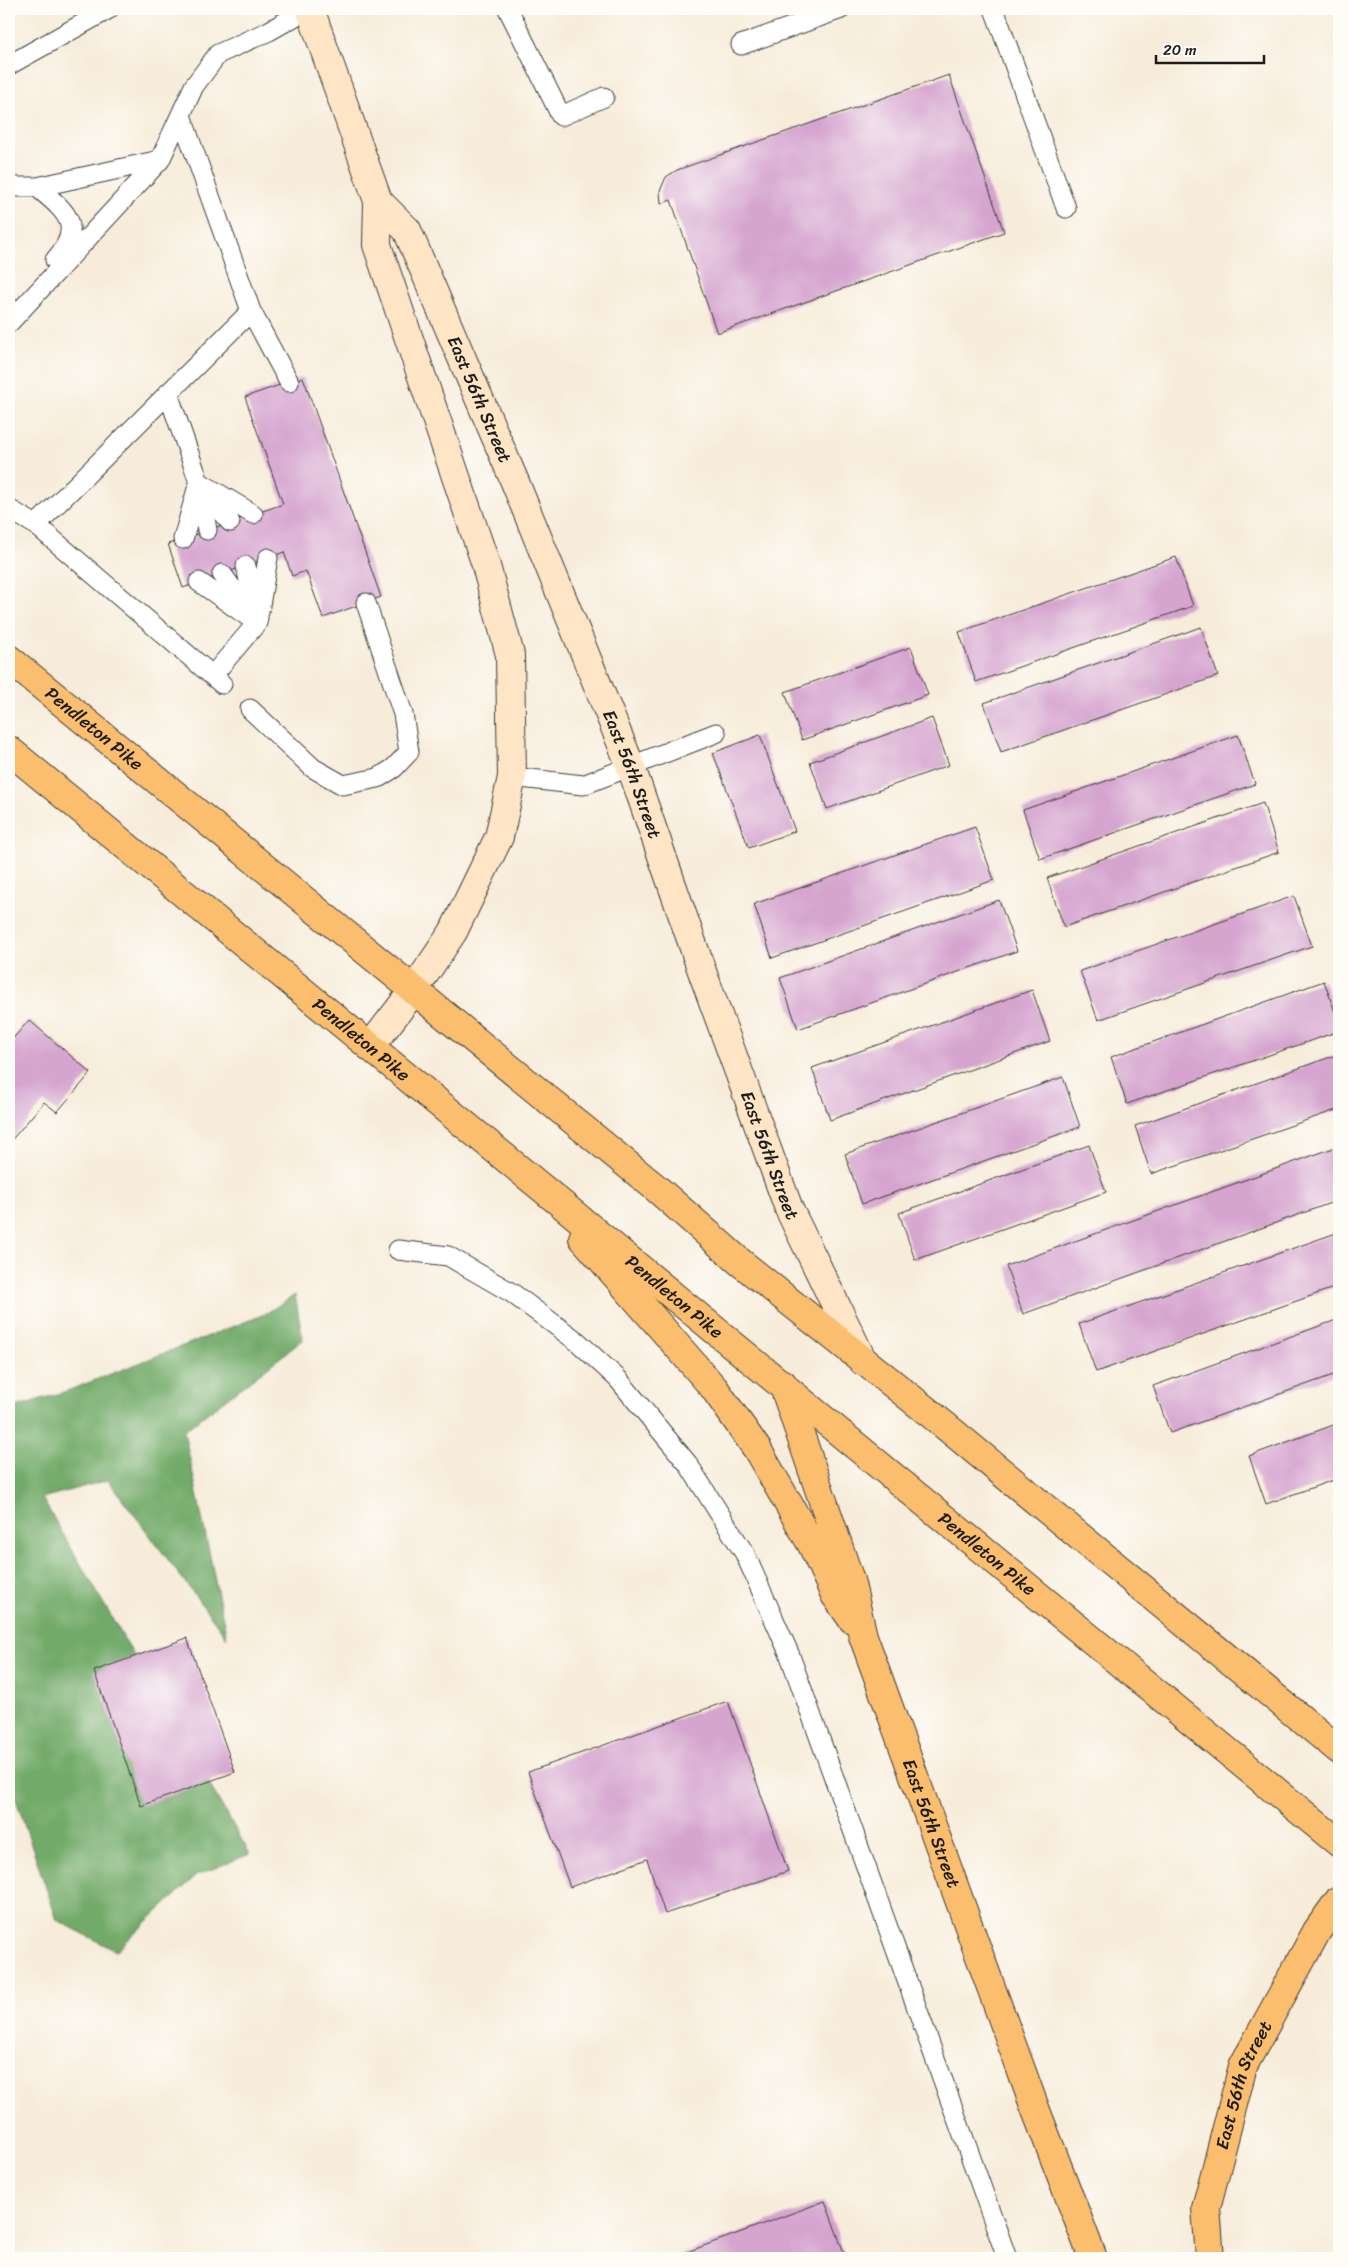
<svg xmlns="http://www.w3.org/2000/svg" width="1348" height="2267" viewBox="0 0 1348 2267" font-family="Sriracha,sans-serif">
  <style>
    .forest { fill: #72aa69; stroke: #476342 }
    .building { fill: #d5a4cf }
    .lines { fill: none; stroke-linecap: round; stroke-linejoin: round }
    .lane-casing { stroke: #3d3b38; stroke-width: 21 }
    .secondary-casing { stroke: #3d3b38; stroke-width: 30 }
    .primary-casing { stroke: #3d3b38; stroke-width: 30 }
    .lane { stroke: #fff; stroke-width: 19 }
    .secondary { stroke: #fde5c5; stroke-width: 28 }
    .primary { stroke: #fabe6e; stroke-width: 28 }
    .labels { text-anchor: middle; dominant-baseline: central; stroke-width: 4; stroke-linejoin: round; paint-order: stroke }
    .street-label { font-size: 18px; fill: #1c1c1c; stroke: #fdfcf7 }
  </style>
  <rect width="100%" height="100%" fill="#fdfcf7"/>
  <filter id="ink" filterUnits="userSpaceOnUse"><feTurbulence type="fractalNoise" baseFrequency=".02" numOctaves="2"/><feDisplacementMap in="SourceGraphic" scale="10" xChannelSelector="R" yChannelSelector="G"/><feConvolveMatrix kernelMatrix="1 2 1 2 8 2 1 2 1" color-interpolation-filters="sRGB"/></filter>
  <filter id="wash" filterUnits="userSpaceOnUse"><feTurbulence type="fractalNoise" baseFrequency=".0096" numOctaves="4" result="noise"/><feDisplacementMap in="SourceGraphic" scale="20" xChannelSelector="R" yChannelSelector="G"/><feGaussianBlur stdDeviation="1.12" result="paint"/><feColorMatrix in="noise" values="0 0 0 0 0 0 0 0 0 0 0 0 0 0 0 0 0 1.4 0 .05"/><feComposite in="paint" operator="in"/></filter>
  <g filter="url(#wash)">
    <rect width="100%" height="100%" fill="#f7ecda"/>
    <path class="forest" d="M295,1295L303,1340L184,1431L227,1638L108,1480L42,1498L250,1854L197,1875L116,1951L57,1920L9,1779V1409L67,1391L265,1314Z"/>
    <g id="blocks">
      <path class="building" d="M949,75L1004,232L717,333L671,200L661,204L660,191L666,177L677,170Z
        M303,377L381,597L323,618L306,571L292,576L284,552L183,588L168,544L283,504L245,397Z
        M1176,557L1193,606L976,682L959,632Z
        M1201,627L1218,676L1001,752L984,703Z
        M911,647L928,695L802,740L785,692Z
        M932,718L949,765L827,809L810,762Z
        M760,735L795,831L749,848L713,753Z
        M1238,735L1255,784L1040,859L1023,810Z
        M1263,803L1279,852L1064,927L1047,878Z
        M975,827L994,880L772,958L754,904Z
        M1294,896L1312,946L1098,1020L1080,971Z
        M999,900L1017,951L798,1029L780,978Z
        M1324,981L1339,1023V1031L1127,1104L1111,1057Z
        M1032,990L1050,1041L830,1120L812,1068Z
        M29,1020L91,1073L57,1112L44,1102L9,1143V1043Z
        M1339,1054V1109L1151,1174L1135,1126Z
        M1063,1077L1080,1127L862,1204L845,1154Z
        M1089,1145L1106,1192L915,1260L899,1213Z
        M1339,1146V1200L1023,1314L1006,1266Z
        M1339,1232V1286L1096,1372L1079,1324Z
        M1339,1319V1373L1170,1433L1153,1386Z
        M1339,1423V1478L1266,1504L1249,1456Z
        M187,1638L235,1772L141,1806L94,1671Z
        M728,1701L788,1871L665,1914L647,1859L570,1887L528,1772Z
        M825,2201L846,2258H671Z"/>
    </g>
  </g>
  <g filter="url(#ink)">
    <use href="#blocks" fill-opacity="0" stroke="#3d3b38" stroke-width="1"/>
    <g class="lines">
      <defs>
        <path id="lane" d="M508,9L561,116L604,97
          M994,9L1066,208
          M741,45L841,9
          M9,65L109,9
          M9,187H37L160,160
          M37,187C65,211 86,225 55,260
          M251,311L289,382
          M9,323L160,160L194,86L218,54L269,31L308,9
          M168,393L199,482L183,539
          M199,482L253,514
          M200,487L207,530
          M206,491L230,522
          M9,509L36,525L251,311L181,115
          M36,525L222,684
          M246,566L255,610
          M222,574L248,610
          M199,582L257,623L213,675
          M257,623L268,558
          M250,709L313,768L343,785L378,778L394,768L409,752L403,714L366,603
          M512,777L583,785L716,733
          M398,1250L448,1256L512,1293L578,1342L618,1379L688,1464L745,1554L789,1653L1007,2258"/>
        <g id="secondary">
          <path d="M310,9L378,201L377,245L485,562L510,655L512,777L499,837L453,932L414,990L370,1047"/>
          <path id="s1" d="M378,201L407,230L515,482L631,767L703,974L789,1209L863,1361"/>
        </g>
        <g id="primary">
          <path id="s2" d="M9,659L656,1188L740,1262L932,1415L1339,1750"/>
          <path id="s3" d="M9,750L1339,1843"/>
          <path d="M583,1238L714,1388L757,1449L812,1545L835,1595L852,1619"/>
          <path id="s4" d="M783,1384L850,1580L863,1636L1035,2108L1093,2258"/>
          <path id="s5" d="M1210,2258L1206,2208L1243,2066L1317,1931L1339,1900"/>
        </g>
      </defs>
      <use href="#lane" class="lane-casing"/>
      <use href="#secondary" class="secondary-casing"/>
      <use href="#primary" class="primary-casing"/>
      <use href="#lane" class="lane"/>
      <use href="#secondary" class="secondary"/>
      <use href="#primary" class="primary"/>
    </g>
  </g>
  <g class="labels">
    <g class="street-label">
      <text stroke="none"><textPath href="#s1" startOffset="225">East 56th Street</textPath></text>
      <text stroke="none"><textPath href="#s2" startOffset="110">Pendleton Pike</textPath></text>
      <text stroke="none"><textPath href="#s1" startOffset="630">East 56th Street</textPath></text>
      <text stroke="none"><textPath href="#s3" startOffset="456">Pendleton Pike</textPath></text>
      <text stroke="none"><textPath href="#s1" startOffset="1035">East 56th Street</textPath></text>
      <text stroke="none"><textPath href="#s3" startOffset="861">Pendleton Pike</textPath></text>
      <text stroke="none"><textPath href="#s3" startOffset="1266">Pendleton Pike</textPath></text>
      <text stroke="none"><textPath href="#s4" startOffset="464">East 56th Street</textPath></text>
      <text stroke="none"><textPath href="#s5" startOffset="179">East 56th Street</textPath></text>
    </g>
  </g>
  <rect width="1348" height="2267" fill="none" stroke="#fdfcf7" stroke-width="30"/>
  <path d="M1156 55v8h108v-8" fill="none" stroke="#1c1c1c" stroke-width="2.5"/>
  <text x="1163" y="55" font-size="15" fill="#1c1c1c" stroke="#fdfcf7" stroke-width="4" paint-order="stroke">20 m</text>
</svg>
